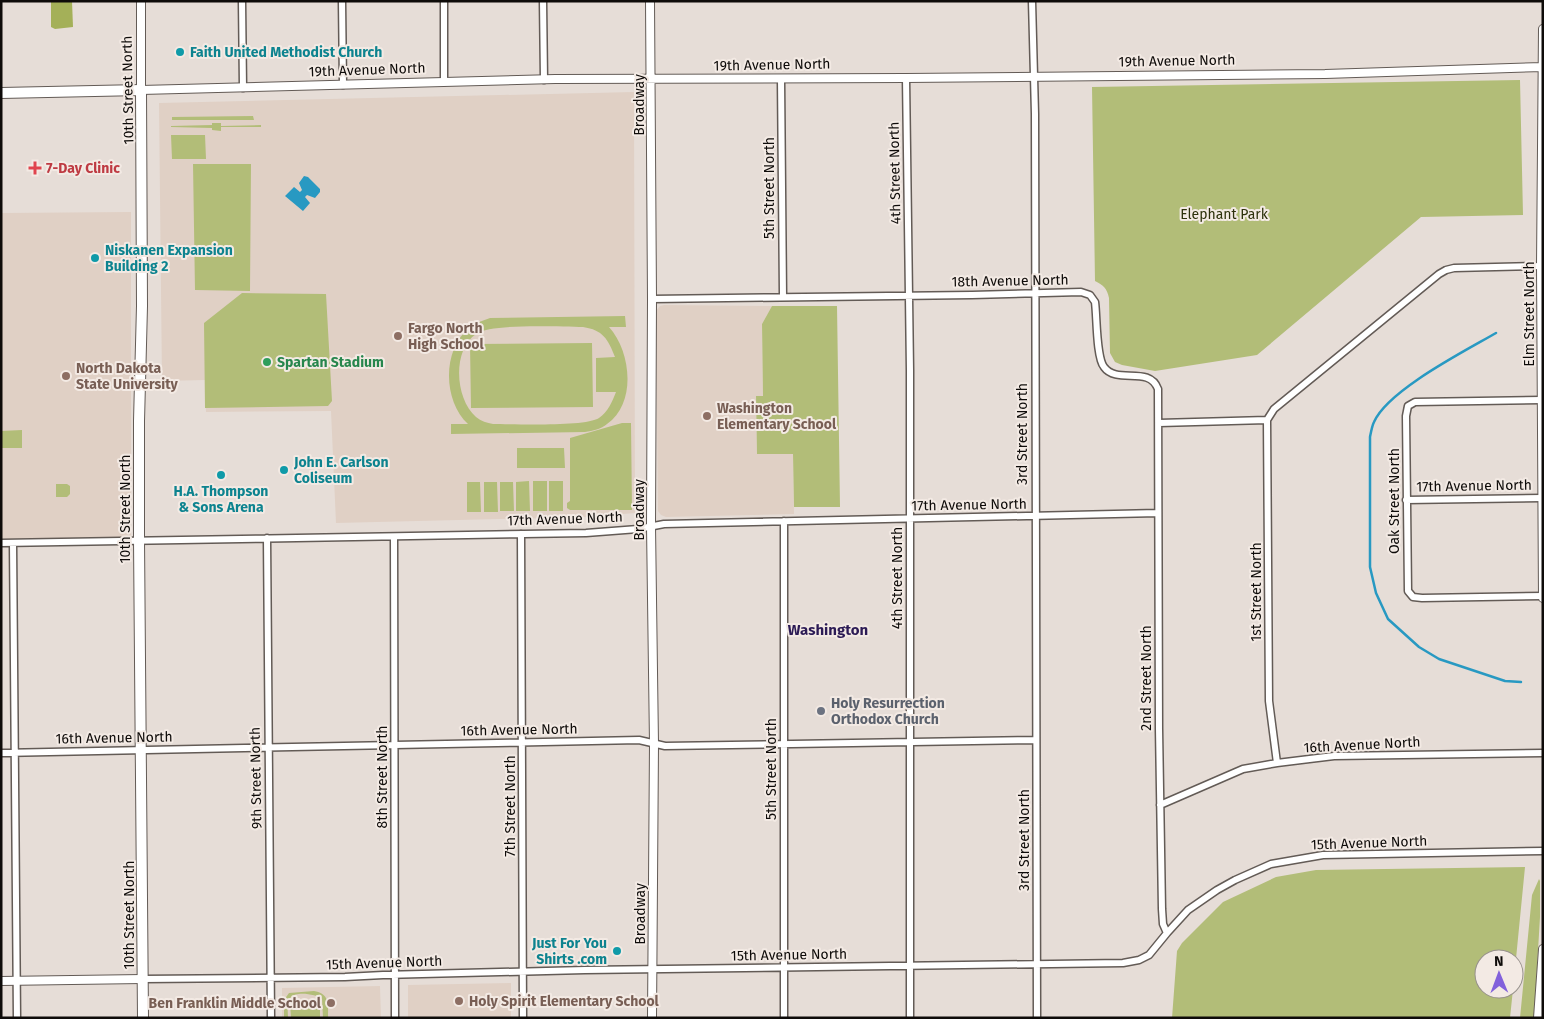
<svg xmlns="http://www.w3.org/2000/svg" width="1544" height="1019" viewBox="0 0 1544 1019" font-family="'Fira Sans',sans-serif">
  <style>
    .built { fill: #e0d0c5 }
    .green { fill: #b2bd78; fill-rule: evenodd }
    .forest { fill: #a4b058 }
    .water { fill: #2899c2 }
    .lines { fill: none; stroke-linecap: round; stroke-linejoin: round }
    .stream { stroke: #2899c2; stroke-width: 2.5 }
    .minor-casing { stroke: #635b56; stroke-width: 9 }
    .tertiary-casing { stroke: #635b56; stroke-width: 10 }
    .primary-casing { stroke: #635b56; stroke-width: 12 }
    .minor { stroke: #fff; stroke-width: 6 }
    .tertiary { stroke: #fff; stroke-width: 8 }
    .primary { stroke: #fff; stroke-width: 10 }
    .culture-dot { fill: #0f9aa8; stroke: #f3eae4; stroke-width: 2 }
    .health-dot { fill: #e0444e; stroke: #f3eae4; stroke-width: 2 }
    .education-dot { fill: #8d6e63; stroke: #f3eae4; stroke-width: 2 }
    .leisure-dot { fill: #2e9e5b; stroke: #f3eae4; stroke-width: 2 }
    .worship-dot { fill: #6b7280; stroke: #f3eae4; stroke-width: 2 }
    .labels { text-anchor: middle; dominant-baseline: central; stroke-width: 4; stroke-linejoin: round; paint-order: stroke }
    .culture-label { font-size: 14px; font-weight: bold; fill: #0d838f; stroke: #f3eae4; text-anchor: start }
    .street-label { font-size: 14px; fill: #0e0b09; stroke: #f3eae4 }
    .health-label { font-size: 14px; font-weight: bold; fill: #be3a42; stroke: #f3eae4; text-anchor: start }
    .park-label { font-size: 14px; fill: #2d310b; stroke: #f3eae4 }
    .education-label { font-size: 14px; font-weight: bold; fill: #785e54; stroke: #f3eae4; text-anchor: start }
    .leisure-label { font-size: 14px; font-weight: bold; fill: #27864d; stroke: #f3eae4; text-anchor: start }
    .worship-label { font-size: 14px; font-weight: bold; fill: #5b616d; stroke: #f3eae4; text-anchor: start }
    .neighbourhood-label { font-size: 15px; font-weight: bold; fill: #2c1b55; stroke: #f3eae4 }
  </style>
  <rect width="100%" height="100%" fill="#e6ddd7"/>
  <path class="built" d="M634,92L635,513L588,517L336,523L331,411L206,412L205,380L162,381L159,103Z
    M131,212V538L1,540V213Z
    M664,305L772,306L762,324L763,396L756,397L757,454H793L794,514L666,517L661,515L658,511L656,311L660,306Z
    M511,983V1018H408V985Z
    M380,986L381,1018H282V988Z"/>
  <path class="green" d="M1520,80L1523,215L1421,217L1257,355L1155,371L1122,365L1115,362L1110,353L1109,298C1107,288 1103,285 1095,281L1092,87Z
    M253,116L254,120H172V117Z
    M212,123H221V126L261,125V127H221V131L212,130V128L171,127V126L212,125Z
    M171,135H205L206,159H172Z
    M193,164H251L250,291L195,290Z
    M242,293L326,294L332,401L328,406L205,408L204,323Z
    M772,306H837L840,507H794L793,454H757L756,396H763L762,324Z
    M625,316L626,327H609C631,351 637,403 607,424C601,429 593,431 585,432L451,434V424H468C443,401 442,350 469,328C475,322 483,321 490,318ZM583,327C603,330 608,339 615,357L596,358V392H616C612,402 608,412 599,418C585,427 514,424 493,424C487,423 481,421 476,417C455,399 452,350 476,334C491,323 561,327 583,327Z
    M592,343L593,407L471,408L470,344Z
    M622,423H631L632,510H570L567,508V503L570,501V438Z
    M22,430V448H1V431Z
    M517,448H564L565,468H517Z
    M529,481L530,511H516V482Z
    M533,481H547V511H533Z
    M549,481H563V511H549Z
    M467,482H480L481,512H467Z
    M484,482H497L498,512H484Z
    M500,482H513L514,511H500Z
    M56,484H67L70,486V494L67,497H56Z
    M1525,867L1514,979V959H1484V989H1513L1510,1018H1172L1177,951L1182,943L1223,902L1276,877L1316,870Z
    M1539,879L1540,881V917L1534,1018H1520L1532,895Z
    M314,991C330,994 328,1004 328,1018H323L322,999C317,994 296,991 291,997C286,1002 288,1011 288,1018H284V1000L289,993Z
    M290,1003H320V1018H291Z"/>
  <path class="forest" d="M51,1H72L73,27L55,29L51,27Z"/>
  <path class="water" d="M304,176L308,177L320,189V192L315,198L307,195L305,197L310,203L303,211L285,196L294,187L300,192L302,190L299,183Z"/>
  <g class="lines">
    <path class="stream" d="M1496,333C1465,351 1388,390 1374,422C1372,426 1371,432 1370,437V567L1376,593L1388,619L1419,647L1439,659L1505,681L1521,682"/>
    <defs>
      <path id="minor" d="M242,1L243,88
        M342,1L343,85
        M543,1L544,80
        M1032,1L1035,114L1037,1018
        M906,78L910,370V1018
        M781,79L783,296
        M444,82V1
        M652,299L972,295L1081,292L1090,295L1095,302C1097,316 1096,357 1104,367C1117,385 1149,365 1158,389L1159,729L1162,909L1163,924L1167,933
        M1542,400L1415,402L1408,406L1406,416L1408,591L1413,597L1422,598L1543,596
        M1267,420L1269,701L1277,763
        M1267,420L1274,409L1439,274L1446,270L1454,268L1541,266
        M1159,423L1267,420
        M1406,500L1542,498
        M784,521V1018
        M521,534L523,1018
        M394,537L395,1018
        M267,538L271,1018
        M1,543L586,533L638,529L664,524L1158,513
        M13,543L17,1018
        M1,753L639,740L665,746L1036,740
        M1160,805L1243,769L1277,763L1334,756L1543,753
        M143,979L345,977L383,975L585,970L1123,963L1139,960L1149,955L1167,933L1188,910L1217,890L1235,880L1271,864L1323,855L1543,851"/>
      <path id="tertiary" d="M141,1V90L555,79L906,78L1325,74L1543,67
        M650,1L652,299L651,526L654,744L652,1018
        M1543,29L1541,266L1543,598
        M1,981L143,979
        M1538,1018L1543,949"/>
      <path id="primary" d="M1,93L141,90L142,306L139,421V540L143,1018"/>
    </defs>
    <use href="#minor" class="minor-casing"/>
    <use href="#tertiary" class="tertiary-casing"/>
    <use href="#primary" class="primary-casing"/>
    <use href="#minor" class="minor"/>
    <use href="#tertiary" class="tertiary"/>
    <use href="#primary" class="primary"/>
  </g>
  <g class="culture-dot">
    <circle cx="180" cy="52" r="5"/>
    <circle cx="95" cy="258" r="5"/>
    <circle cx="284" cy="470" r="5"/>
    <circle cx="221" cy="475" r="5"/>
    <circle cx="617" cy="951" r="5"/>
  </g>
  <path class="health-dot" d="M32.5 160.5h5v5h5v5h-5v5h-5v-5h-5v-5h5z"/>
  <g class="education-dot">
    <circle cx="398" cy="336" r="5"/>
    <circle cx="66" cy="376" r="5"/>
    <circle cx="707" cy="416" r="5"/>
    <circle cx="459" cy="1001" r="5"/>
    <circle cx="331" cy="1003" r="5"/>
  </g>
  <circle class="leisure-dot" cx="267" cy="362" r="5"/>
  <circle class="worship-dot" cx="821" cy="711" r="5"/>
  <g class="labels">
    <g class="culture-label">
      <text x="190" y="52">Faith United Methodist Church</text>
      <text x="105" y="250">Niskanen Expansion<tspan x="105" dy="16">Building 2</tspan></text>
      <text x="294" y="462">John E. Carlson<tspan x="294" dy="16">Coliseum</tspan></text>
      <text x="221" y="491" text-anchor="middle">H.A. Thompson<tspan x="221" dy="16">&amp; Sons Arena</tspan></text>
      <text x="607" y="943" text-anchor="end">Just For You<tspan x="607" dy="16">Shirts .com</tspan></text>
    </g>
    <g class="street-label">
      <text transform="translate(1177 61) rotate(-1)">19th Avenue North</text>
      <text transform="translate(772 65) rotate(-1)">19th Avenue North</text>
      <text transform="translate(367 70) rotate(-2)">19th Avenue North</text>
      <text transform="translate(128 90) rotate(-91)">10th Street North</text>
      <text transform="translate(639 105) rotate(-90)">Broadway</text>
      <text transform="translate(895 173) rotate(-91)">4th Street North</text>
      <text transform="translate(769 188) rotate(-90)">5th Street North</text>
      <text transform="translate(1010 281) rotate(-1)">18th Avenue North</text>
      <text transform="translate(1529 314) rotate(-90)">Elm Street North</text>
      <text transform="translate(1022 434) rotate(-90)">3rd Street North</text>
      <text transform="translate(1474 486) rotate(-1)">17th Avenue North</text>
      <text transform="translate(1394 501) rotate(-90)">Oak Street North</text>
      <text transform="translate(969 505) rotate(-1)">17th Avenue North</text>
      <text transform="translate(125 509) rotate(-90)">10th Street North</text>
      <text transform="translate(639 510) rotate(-90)">Broadway</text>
      <text transform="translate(565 519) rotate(-2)">17th Avenue North</text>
      <text transform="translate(897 578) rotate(-90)">4th Street North</text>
      <text transform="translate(1256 592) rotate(-90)">1st Street North</text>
      <text transform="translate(1146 678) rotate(-90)">2nd Street North</text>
      <text transform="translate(519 730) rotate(-1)">16th Avenue North</text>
      <text transform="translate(114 738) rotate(-1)">16th Avenue North</text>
      <text transform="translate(1362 745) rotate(-3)">16th Avenue North</text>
      <text transform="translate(771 769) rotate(-90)">5th Street North</text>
      <text transform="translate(382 777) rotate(-90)">8th Street North</text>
      <text transform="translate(256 778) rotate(-91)">9th Street North</text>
      <text transform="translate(510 806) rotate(-90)">7th Street North</text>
      <text transform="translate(1024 840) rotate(-90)">3rd Street North</text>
      <text transform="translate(1369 843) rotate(-2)">15th Avenue North</text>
      <text transform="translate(640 914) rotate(-90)">Broadway</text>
      <text transform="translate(129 915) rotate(-90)">10th Street North</text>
      <text transform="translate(789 955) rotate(-1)">15th Avenue North</text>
      <text transform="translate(384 963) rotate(-2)">15th Avenue North</text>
    </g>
    <g class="health-label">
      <text x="46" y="168">7-Day Clinic</text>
    </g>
    <g class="park-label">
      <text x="1224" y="214">Elephant Park</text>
    </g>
    <g class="education-label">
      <text x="408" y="328">Fargo North<tspan x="408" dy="16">High School</tspan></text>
      <text x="76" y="368">North Dakota<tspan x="76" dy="16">State University</tspan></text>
      <text x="717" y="408">Washington<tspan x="717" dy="16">Elementary School</tspan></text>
      <text x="469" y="1001">Holy Spirit Elementary School</text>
      <text x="321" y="1003" text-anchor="end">Ben Franklin Middle School</text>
    </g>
    <g class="leisure-label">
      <text x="277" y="362">Spartan Stadium</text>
    </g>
    <g class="worship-label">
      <text x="831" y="703">Holy Resurrection<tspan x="831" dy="16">Orthodox Church</tspan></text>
    </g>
    <g class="neighbourhood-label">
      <text x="828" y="630">Washington</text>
    </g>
  </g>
  <rect width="1544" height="1019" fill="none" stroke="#0e0b09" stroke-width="5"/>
  <g transform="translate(1499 974) rotate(359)"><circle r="24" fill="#f3eae4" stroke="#97918c"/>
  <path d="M0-4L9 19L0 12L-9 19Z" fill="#8261db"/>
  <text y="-8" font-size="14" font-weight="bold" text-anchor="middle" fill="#0e0b09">N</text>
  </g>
</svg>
